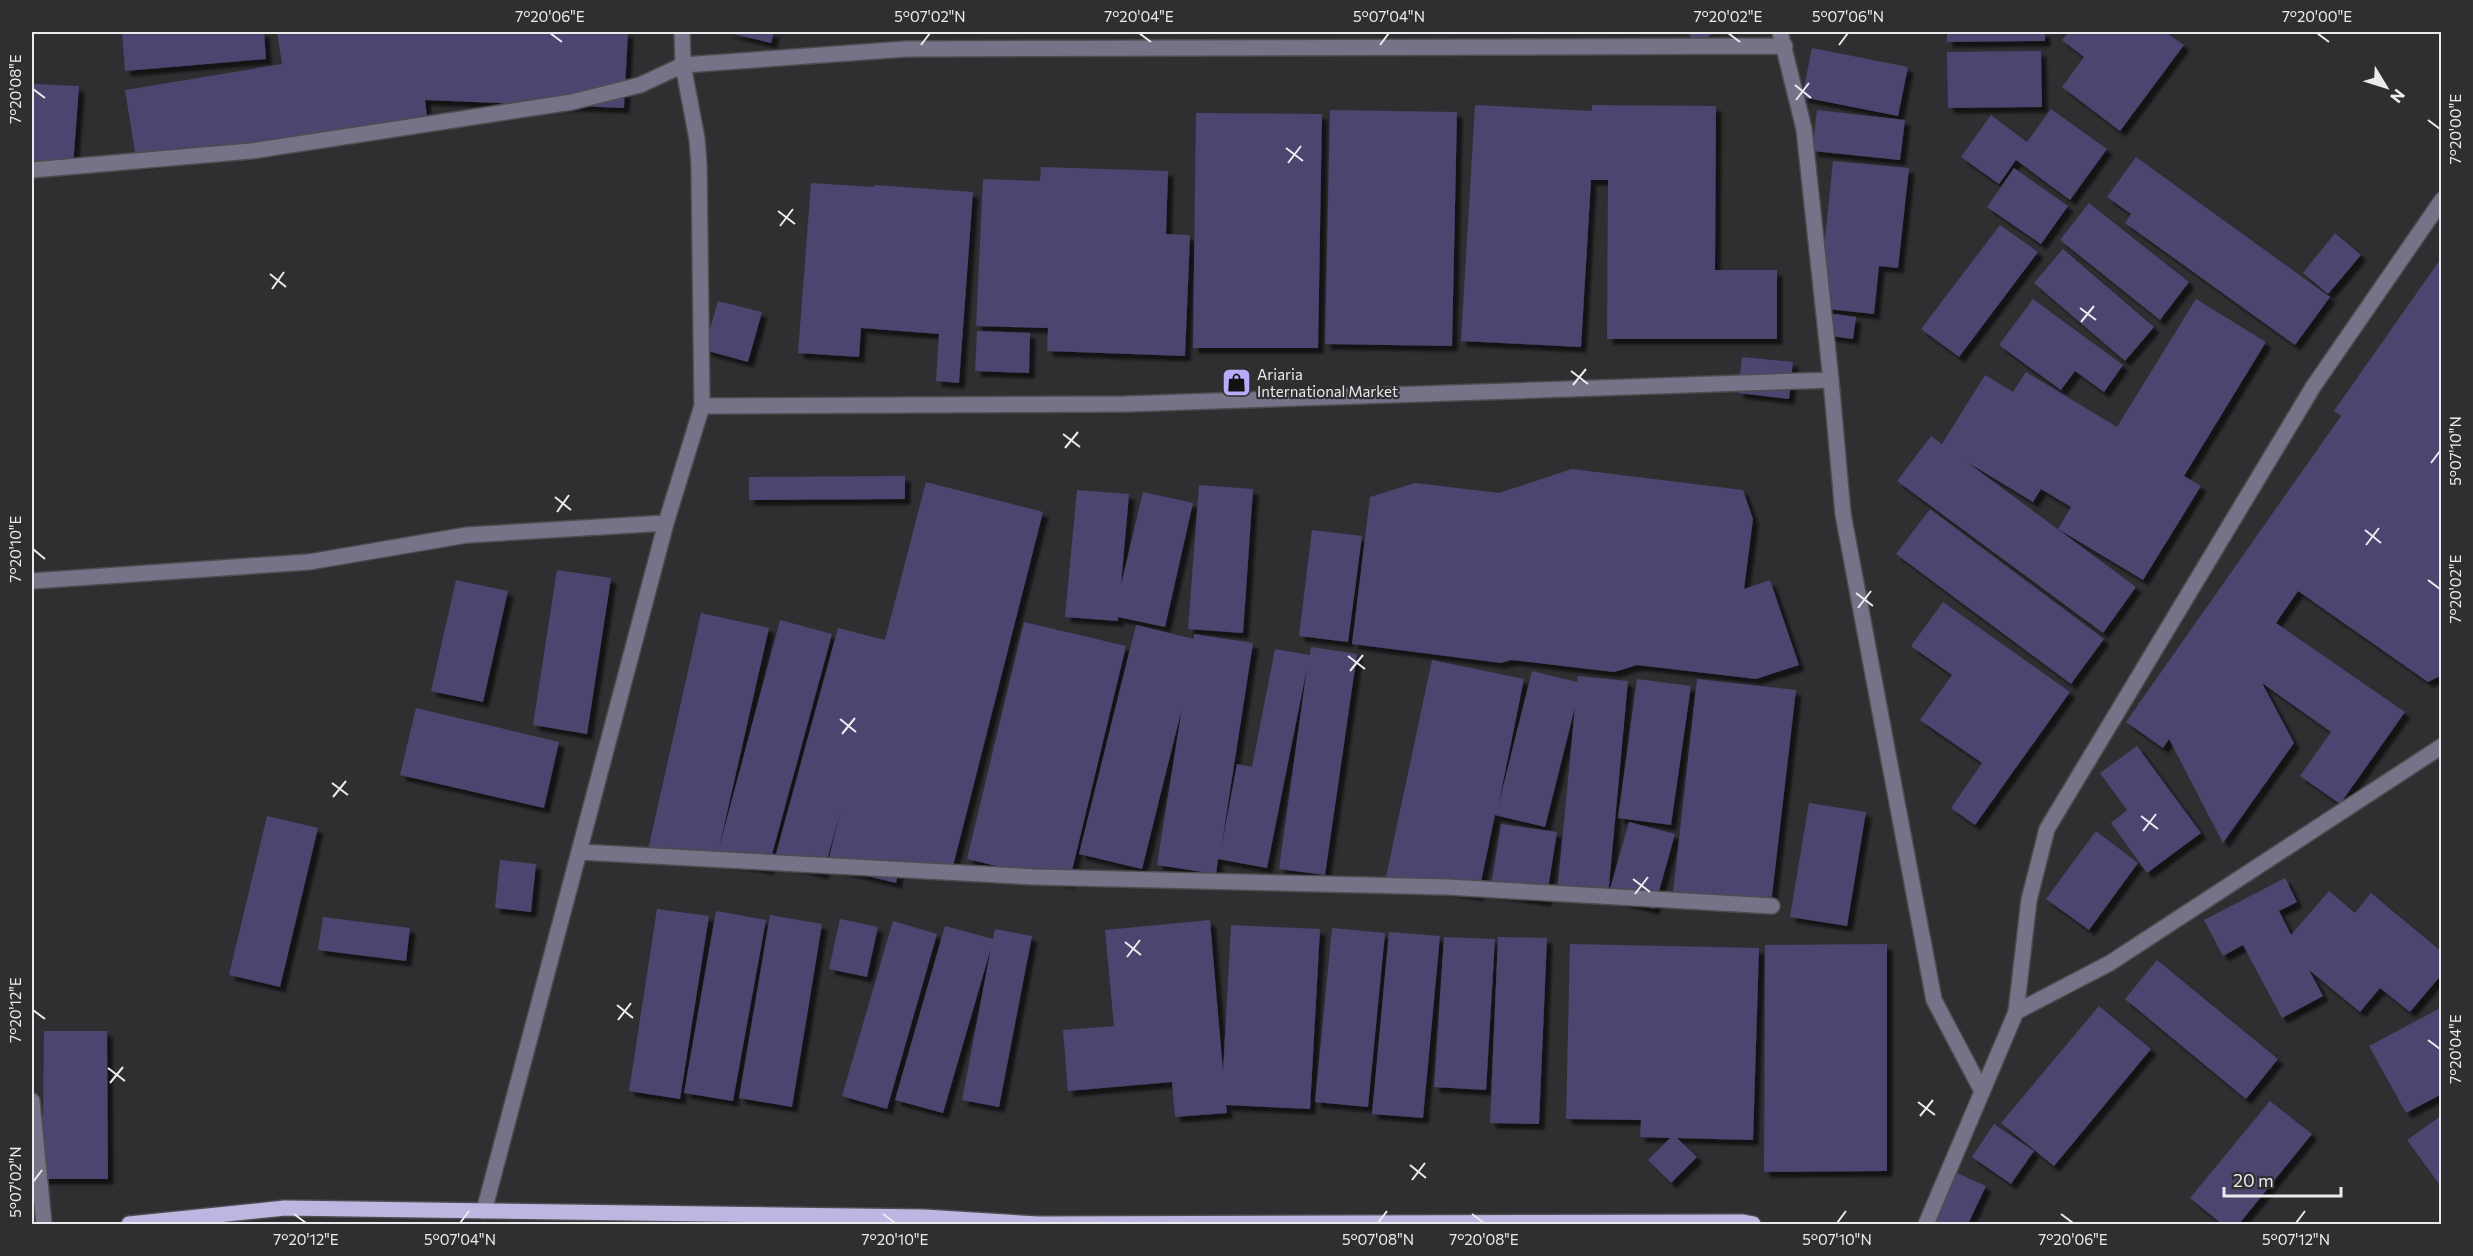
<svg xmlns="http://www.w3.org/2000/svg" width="2473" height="1256" viewBox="0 0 2473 1256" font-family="Commissioner,sans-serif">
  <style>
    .building { fill: #4c446f; filter: url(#shadow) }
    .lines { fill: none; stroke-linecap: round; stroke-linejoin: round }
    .minor-casing { stroke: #4d4d50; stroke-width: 18 }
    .major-casing { stroke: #4d4d50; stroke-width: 18 }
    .minor { stroke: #767388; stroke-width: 15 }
    .major { stroke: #bcb6e1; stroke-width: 15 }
    .ticks { fill: none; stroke: #ebebed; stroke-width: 2 }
    .labels { text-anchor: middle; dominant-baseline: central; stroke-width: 4.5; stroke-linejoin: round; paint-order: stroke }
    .poi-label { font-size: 15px; fill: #ebebed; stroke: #2f2f32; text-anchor: start }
    .neatline { fill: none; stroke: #ebebed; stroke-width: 2 }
    .ticks-label { font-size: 15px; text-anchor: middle; fill: #ebebed }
  </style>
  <defs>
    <filter id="shadow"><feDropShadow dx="5.5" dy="5.5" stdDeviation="1.5" flood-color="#0009"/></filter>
  </defs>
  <rect width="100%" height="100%" fill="#2f2f32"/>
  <path class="building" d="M122,32H264L266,59L125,71Z
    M277,32H414L415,37V32H628L624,108L425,100L427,116L137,164L125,90L282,64Z
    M725,32H774L771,43Z
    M1687,32H1714L1698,45Z
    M1947,32H2045V41L1947,42Z
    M2069,32H2165L2184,45L2120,131L2062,87L2084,57L2062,40Z
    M1812,48L1908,67L1898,116L1802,97Z
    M2041,51L2042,107L1948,108L1947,52Z
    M32,84L79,86L73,167L32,165Z
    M1475,105L1592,111V105L1716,106L1715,270H1777V339H1607L1608,180H1591L1581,347L1461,341Z
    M2051,109L2107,149L2070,200L2016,160L1999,184L1961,157L1991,115L2027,142Z
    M1330,110L1457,112L1452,346L1325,344Z
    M1817,110L1905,120L1900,160L1812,151Z
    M1196,113L1322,114L1318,348H1193Z
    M2136,157L2330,297L2295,345L2125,223L2131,214L2107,197Z
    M1833,161L1909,168L1898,268L1879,266L1874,314L1818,308Z
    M1041,167L1168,171L1166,234L1190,235L1185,356L1047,351L1048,328L976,326L983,179L1040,181Z
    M2014,168L2068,206L2041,244L1987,207Z
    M811,183L874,187V185L973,192L959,383L936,381L939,334L861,328L859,357L798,353Z
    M2089,203L2189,282L2160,320L2060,240Z
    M2000,225L2038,252L1959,357L1921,329Z
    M2335,233L2361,255L2328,294L2303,273Z
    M2063,249L2154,327L2125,361L2034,283Z
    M2442,257V675L2428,682L2298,591L2276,623L2405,712L2340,804L2300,776L2331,732L2262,683L2294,743L2223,843L2169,739L2163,748L2126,722L2341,416L2334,411Z
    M2033,299L2123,365L2104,392L2075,371L2061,390L1999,345Z
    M2196,299L2266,342L2184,476L2201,486L2143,580L2058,529L2071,507L2041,489L2033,502L1967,462L2136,587L2103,633L1897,481L1931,436L1942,444L1985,375L2013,392L2026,372L2117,427Z
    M718,301L762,312L748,362L704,350Z
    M1826,313L1856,317L1853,339L1823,335Z
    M977,331L1030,333L1029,373L975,371Z
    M1742,357L1793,362L1789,399L1738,393Z
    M1572,469L1743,490L1753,519L1744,589L1770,580L1799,665L1756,679L1637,665L1614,672L1511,660L1501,663L1352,644L1370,497L1415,483L1499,493Z
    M905,476V499L749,500V477Z
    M926,482L1043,512L951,874L901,861L896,883L827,866L841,810L823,874L774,861L838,628L885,640Z
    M1199,485L1253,489L1243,633L1188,629Z
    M1077,490L1129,494L1121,585L1143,492L1193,503L1165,627L1118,617V621L1065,617Z
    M1930,509L2104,639L2071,684L1896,554Z
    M1312,530L1362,536L1348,642L1299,636Z
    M557,570L611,578L587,734L533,725Z
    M456,580L508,591L483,702L431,691Z
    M1943,602L2070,692L1975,825L1951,808L1982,763L1920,720L1952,675L1911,646Z
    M701,613L769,628L719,848L780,620L832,634L768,869L648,850Z
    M1024,622L1126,646L1069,883L967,859Z
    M1136,625L1194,639V634L1253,643L1221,849L1237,764L1252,767L1275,649L1310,655L1311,647L1357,654L1325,875L1279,869L1307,668L1267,868L1218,859L1216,874L1157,865L1182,708L1142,869L1079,854Z
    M1432,660L1524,679L1498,807L1532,671L1577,682L1578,676L1628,681L1608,896L1629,822L1675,834L1654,909L1608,897L1557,894L1575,707L1545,827L1495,815L1478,896L1386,877Z
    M1637,679L1691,686L1671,825L1618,818Z
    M1697,679L1796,690L1771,904L1673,893Z
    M416,708L559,742L544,808L400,775Z
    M2137,746L2201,833L2147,873L2111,823L2127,810L2100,773Z
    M1809,803L1866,812L1847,926L1790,917Z
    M267,816L318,828L280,987L229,975Z
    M1501,824L1557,832L1546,901L1490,893Z
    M2096,831L2138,863L2089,930L2046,899Z
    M500,860L536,864L531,912L495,908Z
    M2285,878L2297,902L2279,911L2291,935L2329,891L2355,913L2371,893L2442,952V974L2410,1012L2380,988L2360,1012L2309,970L2323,996L2282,1018L2243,945L2223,956L2204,920Z
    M657,909L709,916L680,1099L629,1091Z
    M716,911L766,920L733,1101L684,1093Z
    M770,915L822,924L792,1107L739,1098Z
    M323,917L410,928L406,961L318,950Z
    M840,919L878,927L867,977L829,969Z
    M1210,920L1223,1072L1231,925L1320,929L1310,1109L1226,1105L1227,1113L1175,1117L1172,1082L1068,1091L1063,1030L1114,1026L1105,930Z
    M893,921L937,934L887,1109L842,1096Z
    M945,926L993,939L995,929L1032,936L999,1107L962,1100L991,948L943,1113L895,1100Z
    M1332,928L1385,933L1368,1107L1315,1102Z
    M1389,932L1440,936L1423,1118L1372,1114Z
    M1444,937L1495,939L1486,1090L1434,1087Z
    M1498,937L1547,938L1539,1124L1490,1123Z
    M1570,944L1759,948L1753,1140L1677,1138L1697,1157L1671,1183L1648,1160L1670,1138L1640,1137L1641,1120L1566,1119Z
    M1887,944V1171L1764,1172L1765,945Z
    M2157,960L2278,1059L2246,1099L2125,999Z
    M2099,1006L2151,1049L2054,1166L2001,1123Z
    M2442,1007V1094L2406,1113L2369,1046Z
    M44,1031H107L108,1179H37L38,1115H43Z
    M2270,1101L2312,1134L2239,1224H2222L2190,1198Z
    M2442,1115V1188L2407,1140Z
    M1994,1124L2034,1151L2011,1184L1972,1157Z
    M1957,1173L1986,1186L1968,1224H1942L1936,1222Z"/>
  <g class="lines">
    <defs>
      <path id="minor" d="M1780,32L1804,129L1831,380L1843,514L1934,1000L1982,1091
        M32,170L251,151L572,102L640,85L683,65L906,49L1785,46
        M702,406L1126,404L1831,380
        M32,581L309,562L467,535L666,523
        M580,852L1035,877L1447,887L1772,906
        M2016,1012L2110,963L2442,746
        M32,1101L44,1224
        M484,1211L666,523L702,406L699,165L697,139L683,65L682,32
        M1926,1224L2016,1012L2029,900L2047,829L2313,387L2442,200"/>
      <path id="major" d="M129,1224L285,1208L924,1217L1038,1224L1742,1222L1753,1224"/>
    </defs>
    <use href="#minor" class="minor-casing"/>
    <use href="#major" class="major-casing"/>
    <use href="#minor" class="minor"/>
    <use href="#major" class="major"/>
  </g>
  <path class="ticks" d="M550,33L562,42M1139,33L1151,42M1728,33L1740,42M2317,33L2329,42M921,45L930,33M1380,45L1389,33M1839,45L1848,33M1795,85L1811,98M33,89L45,98M1796,100L1809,83M2428,120L2440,129M1286,148L1303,161M1288,163L1301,146M778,211L795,224M780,226L793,209M270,274L286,287M272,289L284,272M2080,308L2096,320M2081,322L2094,306M1571,371L1588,384M1573,385L1586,369M1063,434L1080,447M1065,448L1078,432M2431,463L2440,451M555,497L571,510M557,512L569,495M2365,530L2381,543M2366,545L2379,528M33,549L45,559M2428,580L2440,589M1856,593L1873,606M1858,608L1871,591M1348,656L1365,669M1350,671L1363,655M840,719L856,732M842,734L855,718M332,783L348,795M333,797L346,781M2141,816L2158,829M2143,831L2156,814M1633,879L1650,892M1635,894L1648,877M1125,942L1141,955M1127,957L1140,940M617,1005L633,1018M33,1010L45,1019M618,1020L631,1003M2428,1040L2440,1049M108,1068L125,1081M110,1083L123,1067M1918,1102L1935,1115M1920,1116L1933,1100M1410,1165L1426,1178M1412,1180L1425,1163M33,1182L42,1170M294,1214L306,1223M883,1214L895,1223M1472,1214L1484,1223M2061,1214L2073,1223M460,1223L469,1211M1378,1223L1387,1211M1837,1223L1846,1211M2296,1223L2305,1211"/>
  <defs>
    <symbol id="shop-square" viewBox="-11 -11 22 22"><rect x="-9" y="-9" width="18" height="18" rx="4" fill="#b8abf7" stroke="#2f2f32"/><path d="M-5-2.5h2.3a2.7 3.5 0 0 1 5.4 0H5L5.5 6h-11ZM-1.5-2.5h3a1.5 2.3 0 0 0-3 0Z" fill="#111"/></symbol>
  </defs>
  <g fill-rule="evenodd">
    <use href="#shop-square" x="1220" y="366" width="33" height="33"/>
  </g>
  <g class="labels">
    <g class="poi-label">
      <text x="1257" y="374">Ariaria<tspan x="1257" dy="17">International Market</tspan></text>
    </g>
  </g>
  <rect width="2473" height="1256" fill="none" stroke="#2f2f32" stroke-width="66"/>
  <g transform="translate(2386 87) rotate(128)" stroke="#2f2f32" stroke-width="4.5" paint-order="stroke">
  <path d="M0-4.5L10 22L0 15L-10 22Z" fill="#ebebed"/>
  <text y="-9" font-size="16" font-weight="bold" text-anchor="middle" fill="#ebebed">N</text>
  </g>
  <path d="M2224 1187v9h117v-9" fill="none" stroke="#ebebed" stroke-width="3"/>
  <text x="2233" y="1187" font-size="18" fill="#ebebed" stroke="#2f2f32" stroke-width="4.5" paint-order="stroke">20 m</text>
  <rect x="33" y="33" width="2407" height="1190" class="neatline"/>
  <g class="ticks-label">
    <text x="550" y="22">7°20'06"E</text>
    <text x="930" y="22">5°07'02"N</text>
    <text x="1139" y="22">7°20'04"E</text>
    <text x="1389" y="22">5°07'04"N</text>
    <text x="1728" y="22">7°20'02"E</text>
    <text x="1848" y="22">5°07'06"N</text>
    <text x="2317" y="22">7°20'00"E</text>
    <text transform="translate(16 89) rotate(-90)" y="5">7°20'08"E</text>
    <text transform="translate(2456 129) rotate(-90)" y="5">7°20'00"E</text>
    <text transform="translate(2456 451) rotate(-90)" y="5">5°07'10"N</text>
    <text transform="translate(16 549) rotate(-90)" y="5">7°20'10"E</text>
    <text transform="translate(2456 589) rotate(-90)" y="5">7°20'02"E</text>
    <text transform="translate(16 1010) rotate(-90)" y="5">7°20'12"E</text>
    <text transform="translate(2456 1049) rotate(-90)" y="5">7°20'04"E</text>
    <text transform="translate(16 1182) rotate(-90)" y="5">5°07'02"N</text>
    <text x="306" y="1245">7°20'12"E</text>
    <text x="460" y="1245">5°07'04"N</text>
    <text x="895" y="1245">7°20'10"E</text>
    <text x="1378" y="1245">5°07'08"N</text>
    <text x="1484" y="1245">7°20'08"E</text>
    <text x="1837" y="1245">5°07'10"N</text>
    <text x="2073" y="1245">7°20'06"E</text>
    <text x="2296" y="1245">5°07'12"N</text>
  </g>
</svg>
